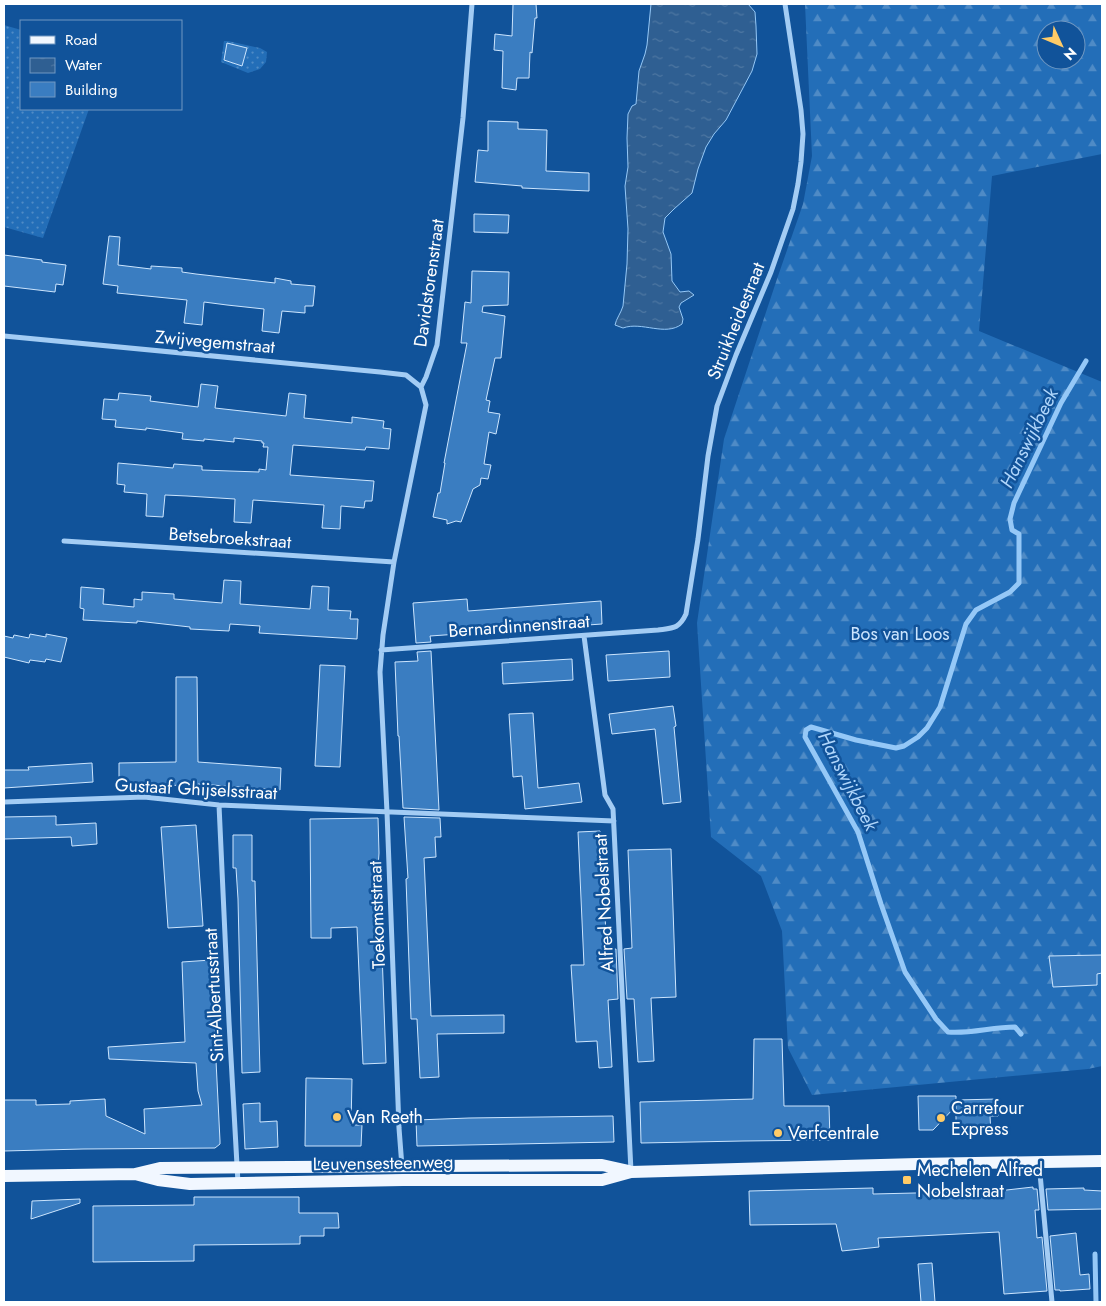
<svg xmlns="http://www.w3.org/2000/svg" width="1106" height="1306" viewBox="0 0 1106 1306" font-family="Jost,sans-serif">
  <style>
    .grass { fill: url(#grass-dots) }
    .forest { fill: url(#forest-firs); fill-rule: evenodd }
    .water { fill: url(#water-ripples); stroke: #95c8f7 }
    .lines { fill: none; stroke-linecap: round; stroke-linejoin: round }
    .stream { stroke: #95c8f7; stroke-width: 5 }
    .building { fill: #3a7dc1; stroke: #cce5fe }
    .street { stroke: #a3ccf4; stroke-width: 5 }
    .primary { stroke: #f1f7ff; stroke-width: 12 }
    .poi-dot { fill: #ffcb67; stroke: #11539a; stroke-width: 2 }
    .labels { text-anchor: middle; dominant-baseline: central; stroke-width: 5; stroke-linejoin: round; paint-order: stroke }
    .street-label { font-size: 18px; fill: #fff; stroke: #11539a }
    .park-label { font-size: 18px; fill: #cce5fe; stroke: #11539a }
    .poi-label { font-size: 18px; fill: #fff; stroke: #11539a; text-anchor: start }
    .water-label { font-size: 19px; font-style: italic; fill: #b0d6fb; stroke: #11539a }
  </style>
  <defs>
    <pattern id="grass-dots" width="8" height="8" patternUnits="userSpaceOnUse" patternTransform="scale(1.25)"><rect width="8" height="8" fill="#236eb8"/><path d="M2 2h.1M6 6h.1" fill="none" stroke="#4f8bc6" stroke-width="1.8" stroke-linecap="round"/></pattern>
    <pattern id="forest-firs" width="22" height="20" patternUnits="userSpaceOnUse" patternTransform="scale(1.25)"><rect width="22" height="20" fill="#236eb8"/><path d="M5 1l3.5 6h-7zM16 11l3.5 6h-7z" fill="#4f8bc6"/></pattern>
    <pattern id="water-ripples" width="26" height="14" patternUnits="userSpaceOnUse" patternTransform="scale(1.25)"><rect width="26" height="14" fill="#2f5f92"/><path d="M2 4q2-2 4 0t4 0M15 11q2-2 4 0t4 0" fill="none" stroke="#4e77a2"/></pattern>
  </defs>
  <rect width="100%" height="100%" fill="#11539a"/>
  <path class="grass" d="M4,25L21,30V109H89L43,238L4,227Z
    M224,41H228L260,48L267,52L266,62L260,69L248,73L221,62Z"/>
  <path class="forest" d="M805,4H1102V154L992,176L979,331L1102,382V1066L1088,1069L812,1095L788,1048L782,931L761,876L711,837L697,623L724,439L777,279L803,204L812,156ZM1046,30H1076V60H1046Z"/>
  <path class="water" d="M651,4H748L755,12L756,26L757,54L752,71L726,120L714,134L706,147L698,169L692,193L674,209L665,218L663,232L671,254L672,281L680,292L689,291L694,295L681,303L679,307L683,319L682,324C665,337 642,321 623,328L615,325C616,319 621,313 623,306L627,264L628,229L625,186L628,167L627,138L628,114L632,106L636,104L639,71L645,54L647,45Z"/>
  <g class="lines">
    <path class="stream" d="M1021,1034L1015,1027C992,1027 970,1034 948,1032L936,1019L905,972L881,904L858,832L805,737L806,730L811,727L856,740L896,748L904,746L918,737L927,728L940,707L966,624L976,610L1010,592L1019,583V534L1012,530L1010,519L1014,503L1061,403L1086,361
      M1095,1254L1096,1302"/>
  </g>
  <path class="building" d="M513,4H536L537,18H535L532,53L530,52L529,78H517L516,90L502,88L503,51L494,50L495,34L512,36Z
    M227,43L247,48L242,66L224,60Z
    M488,121L518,122V129L547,130L546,171L589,173V191L522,188V186L475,182L478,150L488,151Z
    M474,214L509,215L508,233L474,232Z
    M109,236L120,237L118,265L151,269V266L182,268V272L196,274L275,283V278L291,281V284L315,286L313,306H305V313L282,311L279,333L262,331L264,309L227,305L204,302L202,325L184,323L187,300L117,293L118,286L103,284Z
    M4,255L42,260V262L66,265L63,285L56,284L55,292L4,286Z
    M472,271L509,272L508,305L483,306L482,312L505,316L501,358H495L486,400L490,401L488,412L500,414L496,434L489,432L484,464L491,465L488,479L481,478L480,485L473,489L461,522L456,521L447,524V520L433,517L438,493H440L445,463H444L467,343H461L465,302L471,303Z
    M201,384L218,386L215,408L286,416L289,393L306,395L304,418L352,423V417L384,421L383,428L391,429L389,449L366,447L365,450L293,445L290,475L374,481L372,501H365L364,508L341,506L340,529L322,528L324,505L253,500L251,523L234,522L235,499L187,496L165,495L163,517L146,516L147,494L124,492L125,485L117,484L118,463L173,468L174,464L202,466V470L230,471L259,472V469L266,470L268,447H263L264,443H262V441L234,438V442L204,439V441L182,439L183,433L146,428V430L115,427L116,420L102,419L104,399L118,400L119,393L151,396L150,401L198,407Z
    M224,580L241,581L240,604L310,609L312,586L329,587L328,610L351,611L350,619H358L357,639L259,633L260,626L230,624L229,631L190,629V627L137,621V623L83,620L84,609L80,608L81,587L104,589L103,604L134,607V599L142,600V592L174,594V599L222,603Z
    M467,599L468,611L601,601L602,624L430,636L431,642L416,643L413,603Z
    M30,634L46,637V634L67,638L61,662L46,659L45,662L30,660L29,663L4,657V636L13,638L14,635L29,638Z
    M431,651L439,810L403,808L399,736H398L395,662L418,661L417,652Z
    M669,651L670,677L608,681L606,655Z
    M572,659L573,680L503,684L502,663Z
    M320,665L345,666L340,767L315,766Z
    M176,677H197L198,762L281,768L280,790L198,784V785L119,786V763L176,762Z
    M673,706L676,726L674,727L681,802L663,804L655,729L612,734L609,714Z
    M533,713L538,788L579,783L582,802L525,809L522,776L513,777L509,714Z
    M92,763L93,782L4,788V770H29L28,767Z
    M56,816V825L96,823L97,844L72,846L71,837L4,839V817Z
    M404,817L440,818L441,837H435L436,857L424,858L431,1016L504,1015V1033L437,1034L439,1077L420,1078L417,1019H411L406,879L408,878Z
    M378,818L379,853L377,883H380L382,952L386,1063L363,1064L357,927L331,928V938H311L310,819Z
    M196,825L203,926L168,928L161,827Z
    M600,831L607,950L616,949L618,999L608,1000L612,1067L599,1068L597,1041L576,1042L571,965H584L578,832Z
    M233,835H252V881H255L260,1072L242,1073L238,899L236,868H233Z
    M671,849L676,997L651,998L654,1061L638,1062L634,999H627L624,949L632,948L628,850Z
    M1102,955V973L1097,974V985L1053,987L1049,956Z
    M211,960L220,1141V1144L215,1148L83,1149L4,1151V1100H36V1105L70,1104V1101L105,1099L106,1116L145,1134L144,1109L202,1105L198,1091L196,1063L109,1059L108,1047L185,1042L182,962Z
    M754,1039H782L784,1106H829L830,1140L743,1141L641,1143L640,1102L753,1099Z
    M306,1078L352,1079L351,1125H362L361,1146H305Z
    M918,1096H956V1106L933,1130H919Z
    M998,1099V1116H990L991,1134H956V1100Z
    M260,1103V1122L277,1121L278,1147L245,1149L243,1104Z
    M613,1116L614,1142L417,1146L416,1120L469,1118Z
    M1033,1187V1189H1037L1039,1210H1035L1037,1238L1042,1237L1047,1291L1004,1294L999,1232L878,1238L879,1247L842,1251L836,1224L750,1225L749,1191L873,1188V1194L998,1191Z
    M1084,1188V1190L1102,1191V1209L1048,1210L1046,1189Z
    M194,1197H299V1213H338L339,1228H324V1236H300V1244L194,1245V1261L93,1262V1206L194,1205Z
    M80,1199V1203L31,1219L32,1201Z
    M1076,1233L1080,1275L1089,1274L1090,1289L1060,1291V1290H1055L1050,1236Z
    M932,1263L935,1302H921L918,1264Z"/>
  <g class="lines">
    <path class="street" d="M4,336L380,372L406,375L421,387
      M64,541L394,562
      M584,636L605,795L613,809L631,1171
      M381,650L658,630C673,628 679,629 686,614L698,539L708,456L717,406L736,355L771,272L793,209L798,184L801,162L803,134L801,110L785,4
      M4,802L144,797L219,805L614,821
      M219,805L229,1022L238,1183
      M1039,1163L1052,1302
      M402,1167L399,1128L387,812L380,672L383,635L394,562L426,405L421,387L426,377L437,345L463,118L472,4"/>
    <path class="primary" d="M135,1174L158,1180L190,1184L403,1180H602L631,1172L917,1164L1102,1161
      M4,1176L135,1174L160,1168L602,1165L629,1171"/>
  </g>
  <g class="poi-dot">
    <circle cx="337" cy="1117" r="5"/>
    <circle cx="941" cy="1118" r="5"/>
    <circle cx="778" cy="1133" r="5"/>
    <rect x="902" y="1175" width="10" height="10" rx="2.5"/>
  </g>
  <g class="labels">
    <g class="street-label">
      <text transform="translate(429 283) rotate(-82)">Davidstorenstraat</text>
      <text transform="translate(736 321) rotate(-68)">Struikheidestraat</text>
      <text transform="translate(215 342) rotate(5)">Zwijvegemstraat</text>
      <text transform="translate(230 538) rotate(4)">Betsebroekstraat</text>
      <text transform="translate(519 626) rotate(-4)">Bernardinnenstraat</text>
      <text transform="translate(196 789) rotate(3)">Gustaaf Ghijselsstraat</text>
      <text transform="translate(604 903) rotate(-93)">Alfred Nobelstraat</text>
      <text transform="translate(377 915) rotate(-92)">Toekomststraat</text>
      <text transform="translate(214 995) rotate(-93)">Sint-Albertusstraat</text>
      <text transform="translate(383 1163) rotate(-1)">Leuvensesteenweg</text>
    </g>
    <g class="park-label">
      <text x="900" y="634">Bos van Loos</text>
    </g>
    <g class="poi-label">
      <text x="951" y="1108">Carrefour<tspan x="951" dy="21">Express</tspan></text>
      <text x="347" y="1117">Van Reeth</text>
      <text x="788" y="1133">Verfcentrale</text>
      <text x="917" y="1170">Mechelen Alfred<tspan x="917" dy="21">Nobelstraat</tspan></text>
    </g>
    <g class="water-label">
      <text transform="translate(1029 438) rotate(-64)">Hanswijkbeek</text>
      <text transform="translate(848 781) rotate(63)">Hanswijkbeek</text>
    </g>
  </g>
  <rect width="1106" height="1306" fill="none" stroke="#ffffff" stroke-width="10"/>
  <rect x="20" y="20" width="162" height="90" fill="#11539a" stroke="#7098c2"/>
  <rect x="30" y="36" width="25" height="8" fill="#f1f7ff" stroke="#7098c2"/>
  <text x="65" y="45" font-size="15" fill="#ffffff">Road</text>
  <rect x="30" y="58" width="25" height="15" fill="url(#water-ripples)" stroke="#7098c2"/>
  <text x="65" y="70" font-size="15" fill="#ffffff">Water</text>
  <rect x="30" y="82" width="25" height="15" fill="#3a7dc1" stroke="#7098c2"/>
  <text x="65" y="95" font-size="15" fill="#ffffff">Building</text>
  <g transform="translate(1061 45) rotate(134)"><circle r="24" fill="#11539a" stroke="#7098c2"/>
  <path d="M0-4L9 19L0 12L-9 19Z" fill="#ffcb67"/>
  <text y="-8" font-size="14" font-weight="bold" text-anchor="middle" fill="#ffffff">N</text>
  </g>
</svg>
